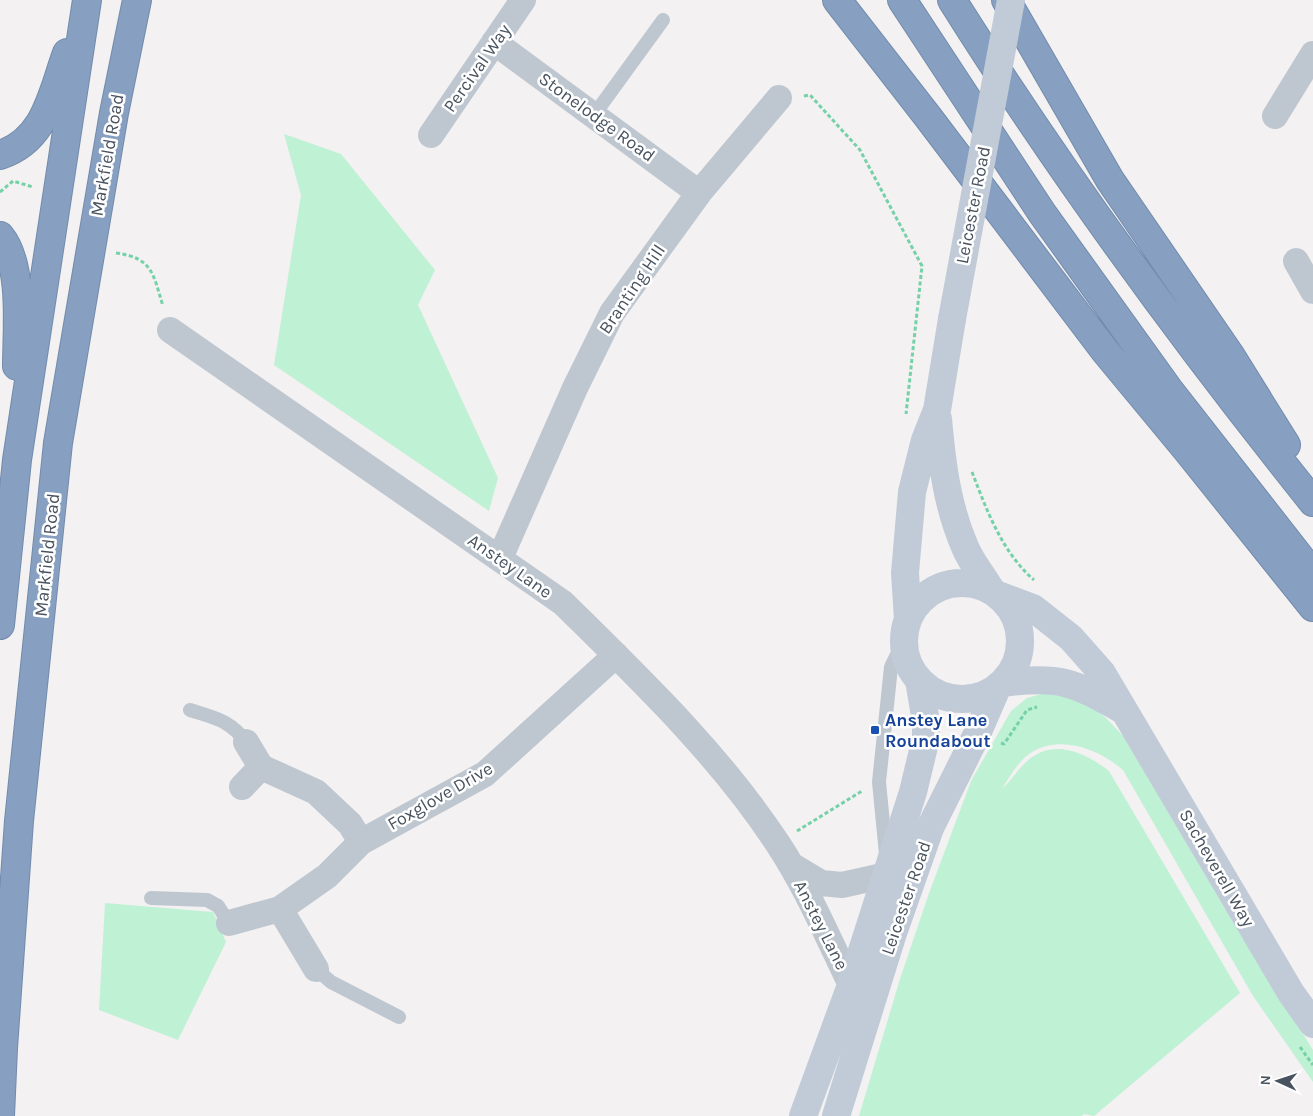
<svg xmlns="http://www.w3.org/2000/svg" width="1313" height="1116" viewBox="0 0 1313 1116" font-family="Karla,sans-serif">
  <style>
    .green { fill: #bff1d5 }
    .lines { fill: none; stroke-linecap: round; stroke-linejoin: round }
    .highway-casing { stroke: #728bad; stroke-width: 30 }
    .path { stroke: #75d1a8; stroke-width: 3; stroke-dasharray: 4 2.5; stroke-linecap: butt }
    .lane { stroke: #bec7d0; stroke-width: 14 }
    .street { stroke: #bec7d0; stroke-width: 26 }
    .secondary { stroke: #c1cbd8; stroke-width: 28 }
    .highway { stroke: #87a0c1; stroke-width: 28 }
    .secondary-bridge { stroke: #c1cbd8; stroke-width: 28 }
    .transit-dot { fill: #1a4fb4; stroke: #fff; stroke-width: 2 }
    .labels { text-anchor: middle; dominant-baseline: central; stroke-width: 5; stroke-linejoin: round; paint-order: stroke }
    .street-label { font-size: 18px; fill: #48535f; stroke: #fff }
    .transit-label { font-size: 18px; font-weight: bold; fill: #164399; stroke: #fff; text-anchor: start }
  </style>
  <rect width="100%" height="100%" fill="#f3f1f1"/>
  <path class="green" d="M284,134L341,154L435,270L418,305L498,478L489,511L274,365L301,195Z
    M1049,692L1088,704L1106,718L1124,737L1240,934L1313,1050V1082L1253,996L1123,770C1100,750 1063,735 1034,751C1020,758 1010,776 1002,789C1010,781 1017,771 1025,763C1052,737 1084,752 1109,771L1240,993L1094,1116L1084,1114L1082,1116H859L900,979L928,896L971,781L1011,711L1027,698Z
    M105,903L213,912L226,942L178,1040L99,1010Z"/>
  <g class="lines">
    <defs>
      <path id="highway" d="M837,0L928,117L1105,351L1187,450L1313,607
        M902,0L1042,213L1169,390L1313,574
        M952,0C1062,175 1184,341 1313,502
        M1006,0L1110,180L1230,355L1286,445
        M0,155C46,140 52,94 67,53
        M0,236C24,265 17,330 17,366
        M0,625L17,460L87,0
        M0,1116L3,1048L19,821L58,443L114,113L137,0"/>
    </defs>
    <use href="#highway" class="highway-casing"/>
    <path class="path" d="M804,96L810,95L860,150L922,266L906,414
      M0,192L13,181L33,187
      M116,253C153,258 153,274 163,306
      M972,472C987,511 1002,552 1034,580
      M1001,743L1004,744L1027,710L1037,707
      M797,831L862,791
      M1300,1047L1313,1065"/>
    <path class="lane" d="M594,115L663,20
      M190,710C215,718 230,720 246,742
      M886,854L879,782L891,667L904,640
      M151,898L207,900L218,906L229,923
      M316,969L331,982L399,1017"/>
    <path class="street" d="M494,42L699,193
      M1275,116L1313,54
      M431,135L523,0
      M1296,261L1313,291
      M170,330L563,603C639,678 719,754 778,844C807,888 828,938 851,985
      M500,558L575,388L612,313L699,193L779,98
      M246,742L261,767L316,792L350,824L361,842
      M242,787L261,767
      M791,865L821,883L842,885L887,875
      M280,909L316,969
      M229,923L280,909L327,876L361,842L485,774L616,655"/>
    <path class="secondary" d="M938,419C942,463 947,506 965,547C971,562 983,576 991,590
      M904 641a58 58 0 1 1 116 0a58 58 0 1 1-116 0Z
      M1001,596L1033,608L1071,638L1102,673L1291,993L1313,1024
      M908,620L905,573L912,492L925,440L937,410L952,319
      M1003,683C1061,675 1074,683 1123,710
      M803,1116L851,985L913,792L926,738V722L919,680
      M836,1116L893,933L930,828L977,734L997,688"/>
    <use href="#highway" class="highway"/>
    <path class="secondary-bridge" d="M952,319L1011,0"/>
  </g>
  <rect class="transit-dot" x="870" y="725" width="10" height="10" rx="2.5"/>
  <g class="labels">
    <g class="street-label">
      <text transform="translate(477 68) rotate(-55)">Percival Way</text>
      <text transform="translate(597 117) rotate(36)">Stonelodge Road</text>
      <text transform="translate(107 155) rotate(-80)">Markfield Road</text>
      <text transform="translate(973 205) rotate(-79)">Leicester Road</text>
      <text transform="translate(632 289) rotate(-56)">Branting Hill</text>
      <text transform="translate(47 555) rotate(-84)">Markfield Road</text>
      <text transform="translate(510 566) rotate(35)">Anstey Lane</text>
      <text transform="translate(440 796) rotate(-30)">Foxglove Drive</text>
      <text transform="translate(1217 868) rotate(60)">Sacheverell Way</text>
      <text transform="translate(906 898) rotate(-71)">Leicester Road</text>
      <text transform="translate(821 925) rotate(63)">Anstey Lane</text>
    </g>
    <g class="transit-label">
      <text x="885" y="720">Anstey Lane<tspan x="885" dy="21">Roundabout</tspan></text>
    </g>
  </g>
  <g transform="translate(1278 1081) rotate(273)" stroke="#ffffff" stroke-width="4" paint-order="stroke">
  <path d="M0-4L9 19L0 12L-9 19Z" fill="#48535f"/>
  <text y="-8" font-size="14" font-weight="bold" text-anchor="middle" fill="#48535f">N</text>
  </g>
</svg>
